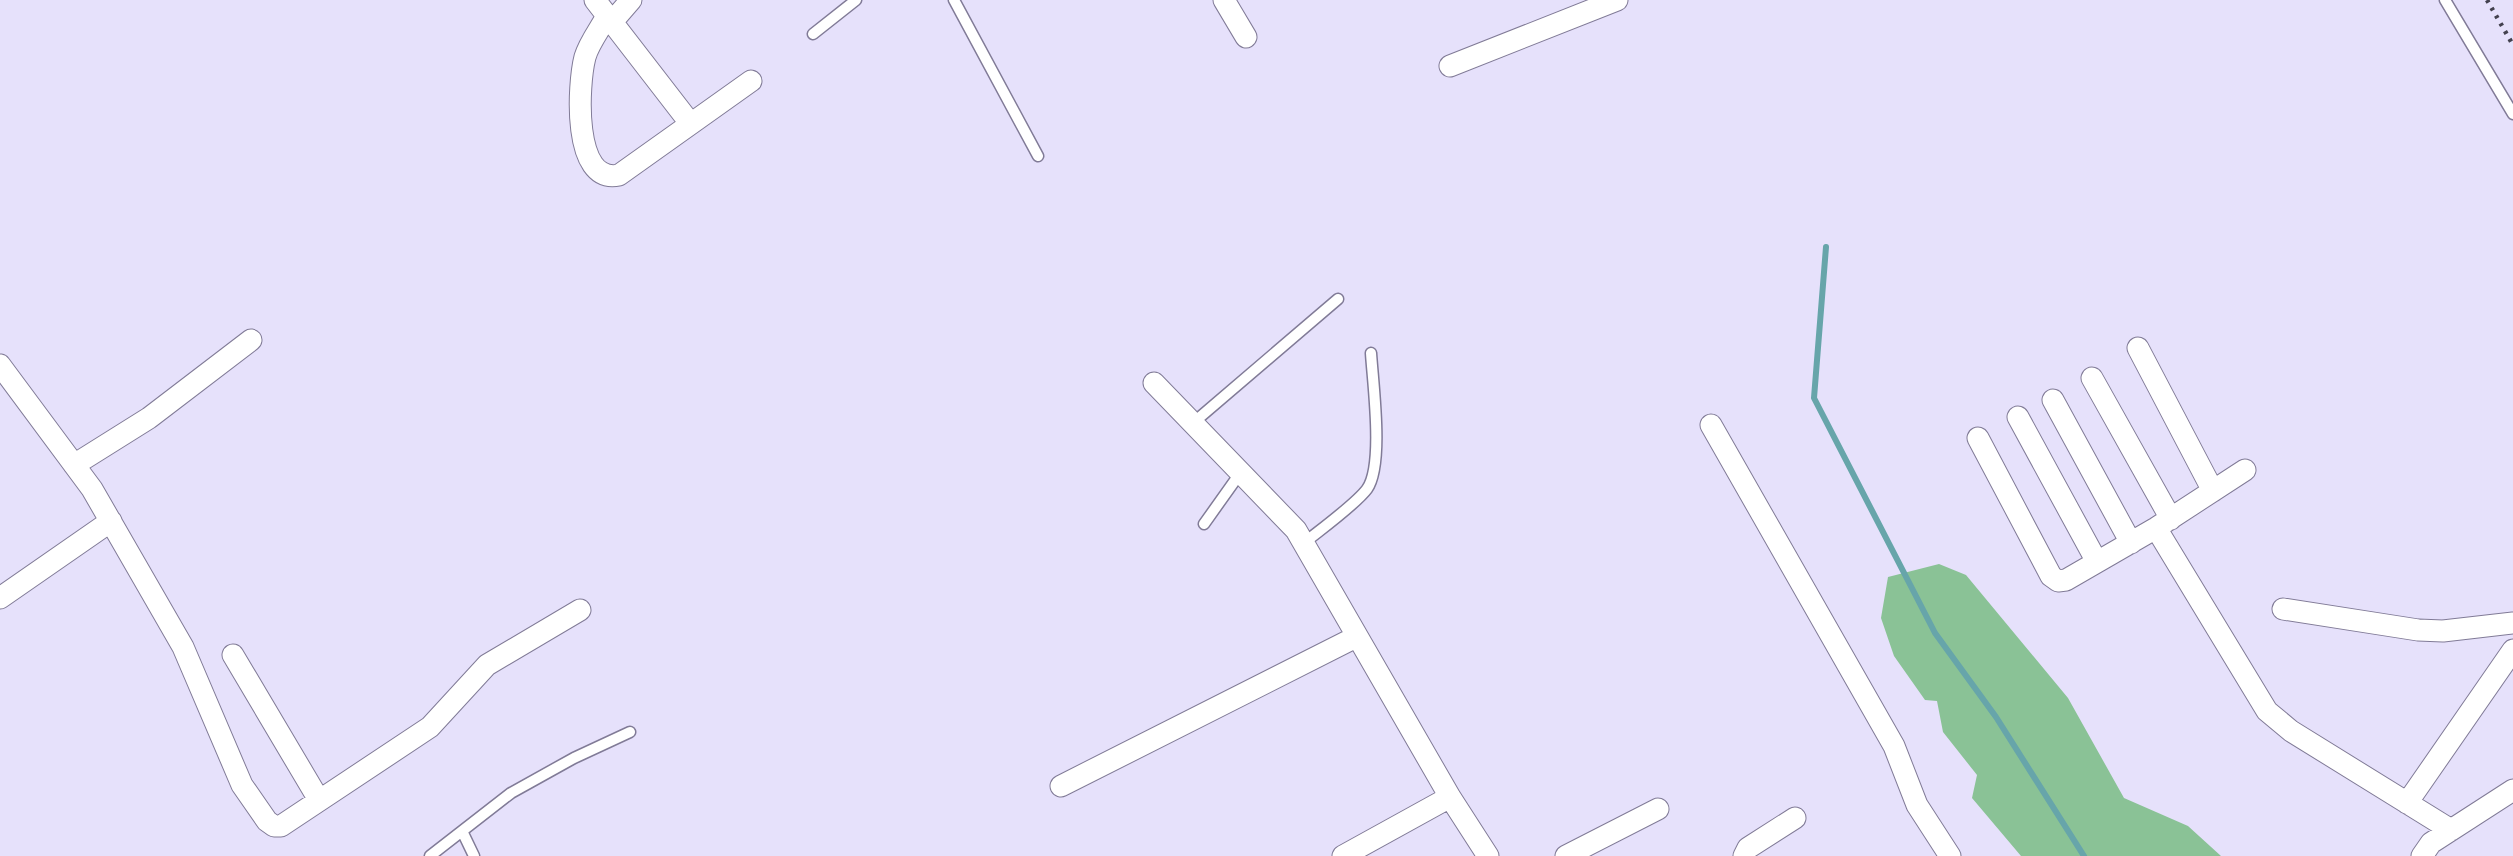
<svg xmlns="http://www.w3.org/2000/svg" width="2513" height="856" viewBox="0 0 2513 856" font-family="Mulish,sans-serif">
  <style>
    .green { fill: #8ac296 }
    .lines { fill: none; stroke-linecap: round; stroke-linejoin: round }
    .stream { stroke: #67a5aa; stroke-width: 6 }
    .lane-casing { stroke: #817b97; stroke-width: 13 }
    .street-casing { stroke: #817b97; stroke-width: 23 }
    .lane { stroke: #fff; stroke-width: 10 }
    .street { stroke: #fff; stroke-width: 21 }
    .rail { stroke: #43414e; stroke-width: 4.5; stroke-dasharray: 3 6; stroke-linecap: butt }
  </style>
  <rect width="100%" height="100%" fill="#e6e1fb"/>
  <path class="green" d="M1939,564L1966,575L2068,698L2124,798L2188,826L2221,856H2021L1972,798L1977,775L1943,732L1937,701L1925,700L1894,656L1881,618L1888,577Z"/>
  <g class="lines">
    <path class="stream" d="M1826,247L1814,398L1935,633L1996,717L2084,856"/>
    <defs>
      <path id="lane" d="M954,0L1038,156
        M2445,0L2513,114
        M813,34L856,0
        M1193,423L1338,299
        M1204,524L1241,472
        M1304,543C1320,530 1356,504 1367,489C1384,465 1373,385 1371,353
        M462,831L474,856
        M430,856L511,793L574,758L630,732"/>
      <path id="street" d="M595,0L690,123
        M1224,0L1246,37
        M607,16C600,29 589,43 585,57C578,84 572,185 619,175L751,81
        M612,22L631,0
        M1450,66L1617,0
        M2138,348L2213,491
        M0,365L92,489L183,647L242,785L267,821L274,826H281L430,727L487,665L580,610
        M2092,378L2171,519
        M1154,383L1296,530L1450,797L1488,856
        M2053,400L2131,543
        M2018,417L2097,562
        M1711,425L1894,746L1917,805L1950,856
        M1978,438L2051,576L2058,581L2066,580L2156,528L2245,470
        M74,465L149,418L251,340
        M2156,528L2267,711L2291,731L2451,830
        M0,598L111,521
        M2283,609L2418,630L2443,631L2513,623
        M233,655L319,800
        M1061,786L1356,637
        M2407,803L2513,650
        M1343,856L1450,797
        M1566,856L1658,809
        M1744,856L1748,848L1795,818
        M2422,856L2431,843L2513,790"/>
    </defs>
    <use href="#lane" class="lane-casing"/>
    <use href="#street" class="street-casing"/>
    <use href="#lane" class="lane"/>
    <use href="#street" class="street"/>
    <path class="rail" d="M2487,0L2513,45"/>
  </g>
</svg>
